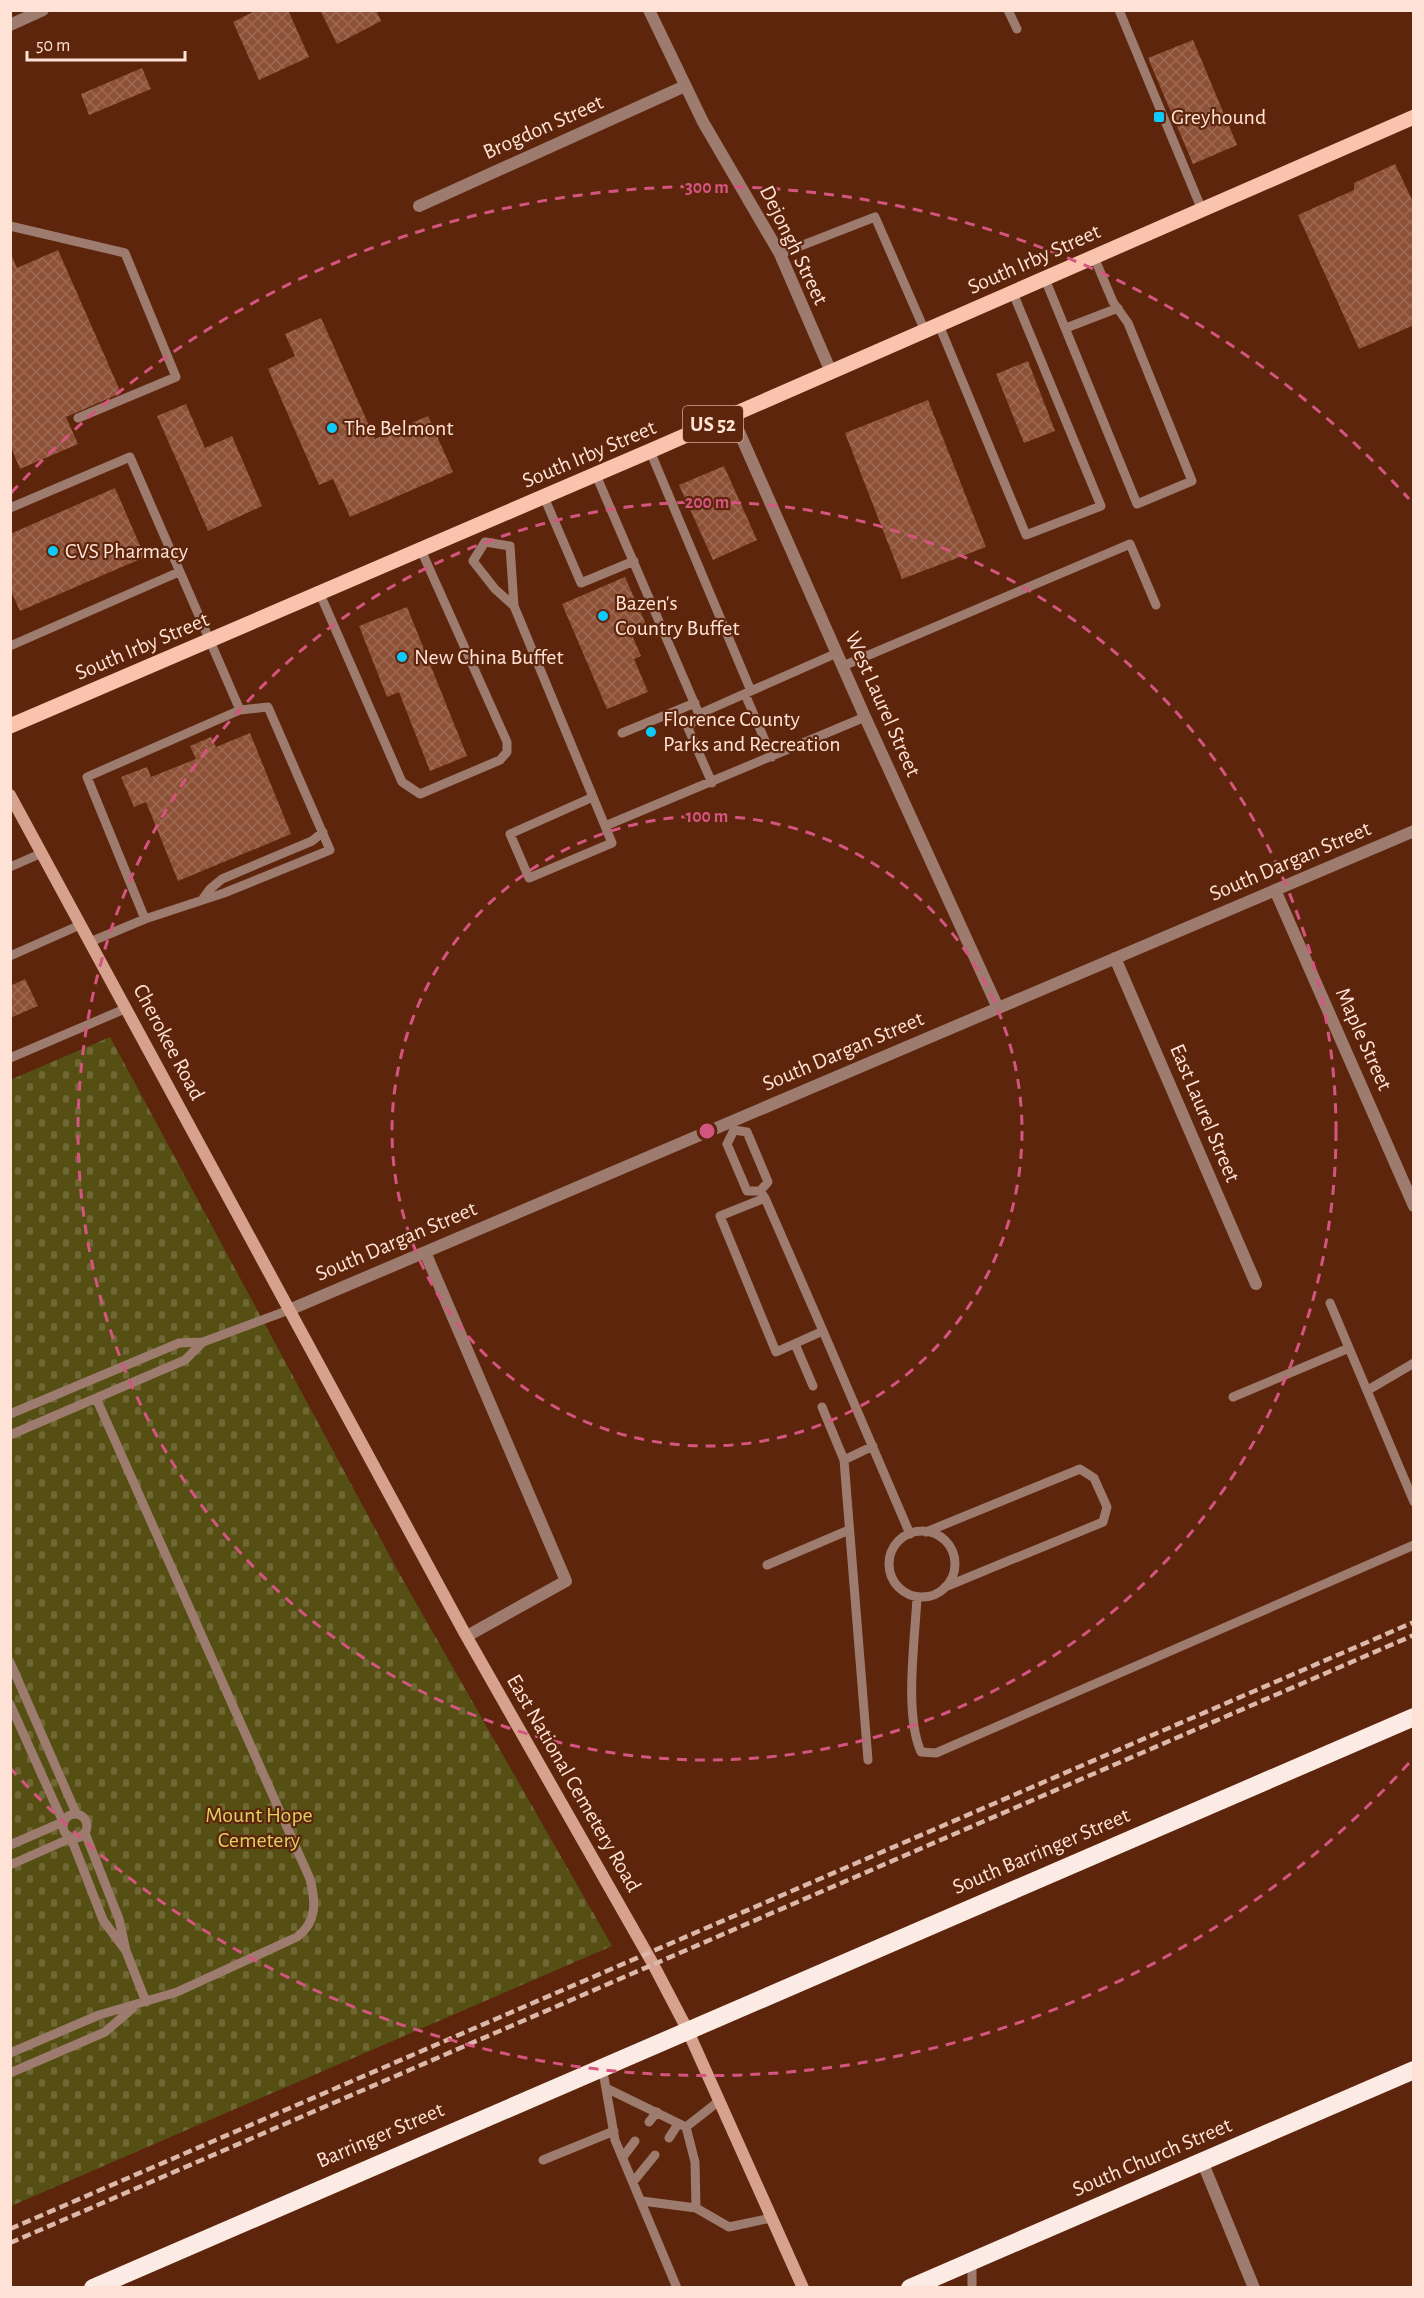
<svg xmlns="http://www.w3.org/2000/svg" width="1424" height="2298" viewBox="0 0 1424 2298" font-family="'Alegreya Sans',sans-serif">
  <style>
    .cemetery { fill: url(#cemetery-stones) }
    .building { fill: url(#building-cross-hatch) }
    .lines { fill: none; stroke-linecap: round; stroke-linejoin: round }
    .lane { stroke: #9d7c6f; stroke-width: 9 }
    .street { stroke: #9d7c6f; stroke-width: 12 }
    .secondary { stroke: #d6a28d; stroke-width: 12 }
    .primary { stroke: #f9c3ad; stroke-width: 15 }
    .highway { stroke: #fbebe4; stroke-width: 18 }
    .rail { stroke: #dbb8a9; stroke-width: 4.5; stroke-dasharray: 9 4.5; stroke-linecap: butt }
    .ring { fill: none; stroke: #d45580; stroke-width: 3; stroke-dasharray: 10 8 }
    .poi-dot { fill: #0dcafa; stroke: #5d250b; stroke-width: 2 }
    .labels { text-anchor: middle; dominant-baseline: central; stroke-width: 4.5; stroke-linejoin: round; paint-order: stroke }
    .shield { fill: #5d250b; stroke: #cea999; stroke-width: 1.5 }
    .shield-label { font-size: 21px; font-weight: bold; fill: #ffe2d6 }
    .poi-label { font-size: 22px; fill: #ffe2d6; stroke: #5d250b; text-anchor: start }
    .street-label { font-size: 22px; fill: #ffe2d6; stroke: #5d250b }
    .park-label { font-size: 22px; fill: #ddd163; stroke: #5d250b }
    .centre { fill: #d45580; stroke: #5d250b; stroke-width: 3 }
    .ring-label { font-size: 18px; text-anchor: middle; font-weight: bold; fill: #d45580; stroke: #5d250b; stroke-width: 4.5; stroke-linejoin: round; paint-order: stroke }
  </style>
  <defs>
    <pattern id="cemetery-stones" width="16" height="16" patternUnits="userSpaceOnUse" patternTransform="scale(1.5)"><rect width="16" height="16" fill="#564f14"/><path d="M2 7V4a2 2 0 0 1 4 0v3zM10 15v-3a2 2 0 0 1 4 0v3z" fill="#6f6835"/></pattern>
    <pattern id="building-cross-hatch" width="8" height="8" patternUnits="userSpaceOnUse" patternTransform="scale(1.5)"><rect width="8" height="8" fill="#8d5138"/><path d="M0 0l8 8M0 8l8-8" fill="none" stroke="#9e6a54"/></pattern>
  </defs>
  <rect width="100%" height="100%" fill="#5d250b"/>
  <path class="cemetery" d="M110,1037L399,1573L612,1946L11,2206L10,1080Z"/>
  <path class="building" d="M257,10H288L309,57L259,80L233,22Z
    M320,10H376L381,21L337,44Z
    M1193,40L1237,145L1193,164L1148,58Z
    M142,68L151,89L89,115L81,94Z
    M1395,164L1414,204V325L1359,349L1298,215L1354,190V183Z
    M58,250L121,393L66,417L78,444L20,469L11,447V254L17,268Z
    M321,318L375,439L428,416L453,472L350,517L333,479L319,485L268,369L295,356L285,334Z
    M1028,361L1055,431L1024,443L996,374Z
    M928,400L986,547L902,579L845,433Z
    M186,404L205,448L232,436L262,506L208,531L157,416Z
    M724,466L757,540L713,560L679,485Z
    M115,488L145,557L20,611L10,589V534Z
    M625,577L648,629L632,635L641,656L634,659L648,692L607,709L562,604Z
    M407,607L467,756L430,771L399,692L387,697L359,626Z
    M250,733L291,834L178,881L146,802L134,807L121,777L147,767L151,777L196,759L190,746L211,737L216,747Z
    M25,979L38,1006L10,1018V986Z"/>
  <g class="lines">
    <path class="lane" d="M1008,10L1017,29
      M1119,10L1202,210
      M10,226L125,253L176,377L78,418
      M780,254L875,217L925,331
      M1045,279L1137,504L1192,481L1128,323L1113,302L1094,257
      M939,325L1026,535L1101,506L1013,293
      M1066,328L1118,308
      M650,451L751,691
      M596,475L699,714L837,653
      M544,497L581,583L634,561
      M10,508L130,457L240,710
      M485,542L510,546L514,606L612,843L529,878L510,834L593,797
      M485,542L473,561L495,589L514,606
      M320,594L402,782L420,794L500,760L507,752V742L421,550
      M10,646L179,572
      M843,666L1130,544L1156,605
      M745,694L772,757
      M699,714L688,728L712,783
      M622,733L695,703
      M605,826L865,717
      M10,867L42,853
      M202,900L210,889L222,879L312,841L323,832
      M90,942L145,919L224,893L330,850L268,707L240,710L87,777L145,919
      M10,956L80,925
      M10,1058L127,1008
      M734,1130L747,1132L768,1182L760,1191H747L727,1144Z
      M760,1191L765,1198L823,1331L776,1352L720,1216L765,1198
      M1330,1303L1414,1502
      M823,1331L910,1534
      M203,1342L289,1310
      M795,1344L813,1386
      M1368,1390L1414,1363
      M1233,1397L1349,1348
      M822,1407L844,1460L873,1446
      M10,1414L179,1343L203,1342L185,1360L10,1435
      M844,1460L868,1760
      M889 1564a33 33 0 1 1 66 0a33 33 0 1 1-66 0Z
      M926,1532L1080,1469L1094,1478L1107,1507L1103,1522L945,1587
      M767,1565L849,1530
      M917,1597C915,1640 904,1714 921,1752L936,1753L1414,1545
      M10,1662L76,1813
      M10,1704L63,1822L10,1845
      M63 1826a12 12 0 1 1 24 0a12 12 0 1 1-24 0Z
      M85,1833L119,1919L126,1951L146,2002
      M10,1865L71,1838L103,1920L126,1951
      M10,2053L99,2015L177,1992L297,1937C317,1922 316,1902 310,1879L96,1398
      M602,2066L615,2140L677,2288
      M10,2073L105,2032L134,2007
      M606,2088L686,2127
      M649,2122L657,2112
      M686,2127L695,2162L696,2208L729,2227L771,2218
      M686,2127L719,2101
      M669,2138L678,2124
      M623,2157L635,2141
      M543,2160L614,2131
      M633,2182L655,2155
      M642,2201L696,2208
      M972,2288V2260"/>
    <path class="street" d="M649,10L703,122L780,254L831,372
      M10,25L43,10
      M419,206L685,86
      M732,416L865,717L998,1008
      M1275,890L1414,1206
      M1115,958L1256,1284
      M425,1252L566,1581L467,1636
      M289,1310L1414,831
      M1202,2161L1254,2288"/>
    <path class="secondary" d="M10,795L464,1632L653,1964L687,2029L803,2288"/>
    <path class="primary" d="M10,726L650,451L1414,117"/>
    <path class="highway" d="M93,2288L1414,1717
      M910,2288L1414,2070"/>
    <path class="rail" d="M10,2229L1414,1622
      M10,2243L1414,1635"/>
  </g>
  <g class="ring">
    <circle cx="707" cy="1131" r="315"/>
    <circle cx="707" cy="1131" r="629"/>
    <path d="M1409 1763A944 944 0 0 1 11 1769M11 493A944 944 0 0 1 1409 499"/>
  </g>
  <g class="poi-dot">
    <rect x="1153" y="111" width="12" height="12" rx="3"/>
    <circle cx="332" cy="428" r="6"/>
    <circle cx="53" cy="551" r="6"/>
    <circle cx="603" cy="616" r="6"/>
    <circle cx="402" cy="657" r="6"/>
    <circle cx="651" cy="732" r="6"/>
  </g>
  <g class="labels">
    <rect class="shield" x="683" y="406" width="60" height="36" rx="4.5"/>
    <g class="shield-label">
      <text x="713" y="424">US 52</text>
    </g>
    <g class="poi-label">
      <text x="1171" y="117">Greyhound</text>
      <text x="344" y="428">The Belmont</text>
      <text x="65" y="551">CVS Pharmacy</text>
      <text x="615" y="603">Bazen's<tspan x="615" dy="25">Country Buffet</tspan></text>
      <text x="414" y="657">New China Buffet</text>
      <text x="663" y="719">Florence County<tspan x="663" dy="25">Parks and Recreation</tspan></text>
    </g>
    <g class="street-label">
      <text transform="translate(543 127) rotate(-24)">Brogdon Street</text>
      <text transform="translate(794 245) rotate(64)">Dejongh Street</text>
      <text transform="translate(1034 259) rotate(-24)">South Irby Street</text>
      <text transform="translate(589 454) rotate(-23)">South Irby Street</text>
      <text transform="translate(142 646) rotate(-23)">South Irby Street</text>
      <text transform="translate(883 704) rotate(66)">West Laurel Street</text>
      <text transform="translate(1290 861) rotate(-23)">South Dargan Street</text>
      <text transform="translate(1364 1039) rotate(66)">Maple Street</text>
      <text transform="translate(169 1042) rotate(62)">Cherokee Road</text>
      <text transform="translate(843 1051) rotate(-23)">South Dargan Street</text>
      <text transform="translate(1205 1113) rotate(67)">East Laurel Street</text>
      <text transform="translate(396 1241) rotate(-23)">South Dargan Street</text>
      <text transform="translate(574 1783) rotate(60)">East National Cemetery Road</text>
      <text transform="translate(1041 1851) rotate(-23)">South Barringer Street</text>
      <text transform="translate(380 2135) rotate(-23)">Barringer Street</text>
      <text transform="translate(1152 2157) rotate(-23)">South Church Street</text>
    </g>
    <g class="park-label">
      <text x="259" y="1815">Mount Hope<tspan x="259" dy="25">Cemetery</tspan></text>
    </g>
  </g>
  <circle cx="707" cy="1131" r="9" class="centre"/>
  <g class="ring-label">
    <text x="707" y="193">300 m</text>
    <text x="707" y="508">200 m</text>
    <text x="707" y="822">100 m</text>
  </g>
  <rect width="1424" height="2298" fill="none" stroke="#ffe2d6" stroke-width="24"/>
  <path d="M27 51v9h158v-9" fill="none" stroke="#ffe2d6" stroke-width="3"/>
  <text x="36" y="51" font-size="18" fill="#ffe2d6" stroke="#5d250b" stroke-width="4.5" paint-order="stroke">50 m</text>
</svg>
